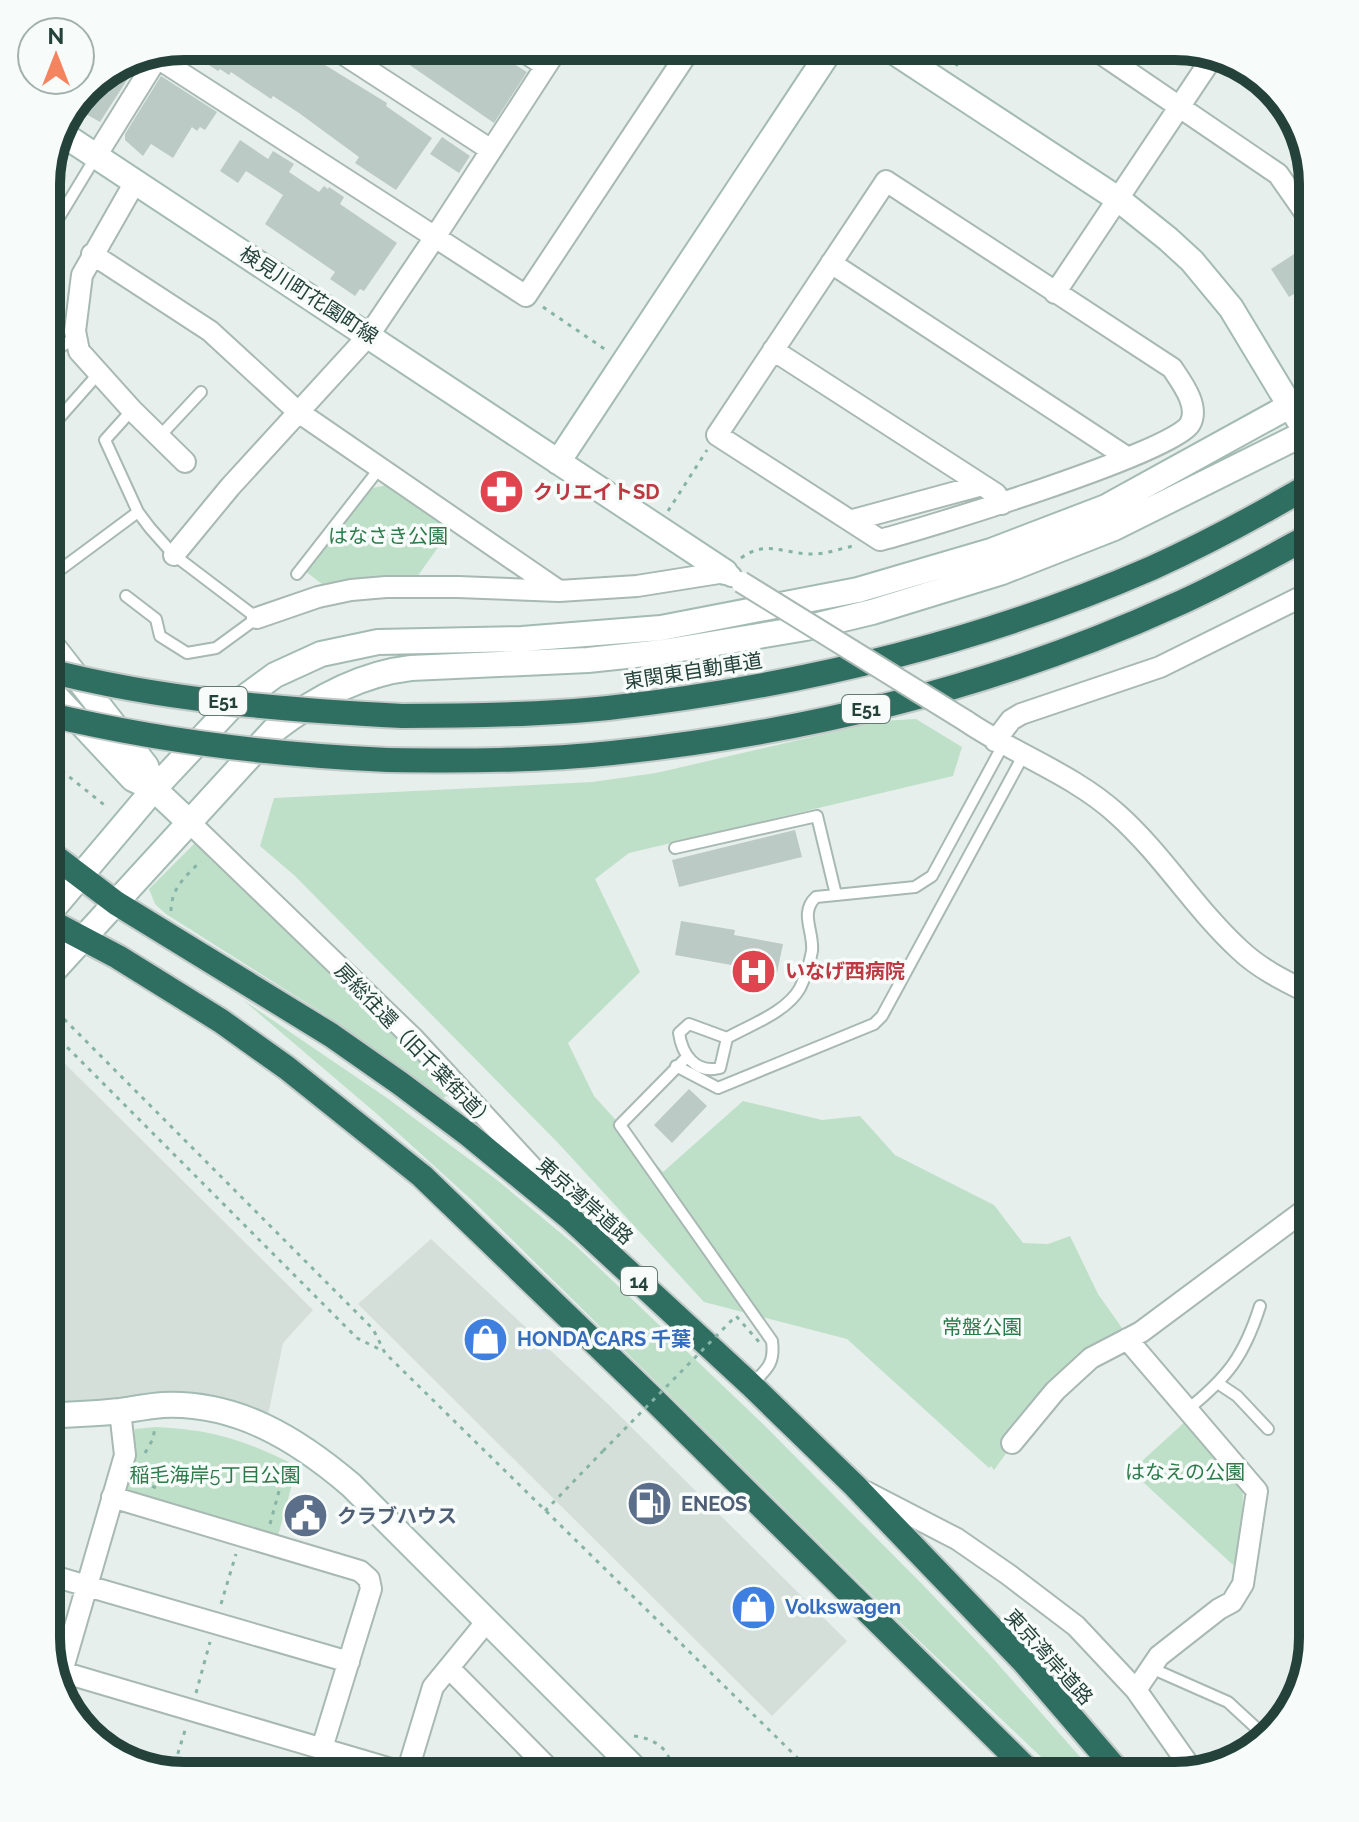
<svg xmlns="http://www.w3.org/2000/svg" width="1359" height="1822" viewBox="0 0 1359 1822" font-family="Raleway,'Noto Sans JP',sans-serif">
  <style>
    .built { fill: #d4dfda }
    .green { fill: #bfe0c8 }
    .building { fill: #bbcac4 }
    .lines { fill: none; stroke-linecap: round; stroke-linejoin: round }
    .lane-casing { stroke: #a8b8b2; stroke-width: 14 }
    .street-casing { stroke: #a8b8b2; stroke-width: 24 }
    .secondary-casing { stroke: #a4bbb3; stroke-width: 28 }
    .highway-casing { stroke: #c2cac8; stroke-width: 28 }
    .path { stroke: #86b3a5; stroke-width: 3; stroke-dasharray: 4 6; stroke-linecap: butt }
    .lane { stroke: #fff; stroke-width: 10 }
    .street { stroke: #fff; stroke-width: 20 }
    .secondary { stroke: #fff; stroke-width: 24 }
    .highway { stroke: #2f6f62; stroke-width: 24 }
    .street-bridge-casing { stroke: #a8b8b2; stroke-width: 24; stroke-linecap: butt }
    .highway-bridge-casing { stroke: #c2cac8; stroke-width: 28; stroke-linecap: butt }
    .path-bridge { stroke: #86b3a5; stroke-width: 3; stroke-dasharray: 4 6; stroke-linecap: butt }
    .street-bridge { stroke: #fff; stroke-width: 20 }
    .highway-bridge { stroke: #2f6f62; stroke-width: 24 }
    .labels { text-anchor: middle; dominant-baseline: central; stroke-width: 7; stroke-linejoin: round; paint-order: stroke }
    .shield { fill: #f7fbf9; stroke: #637a73; stroke-width: 2 }
    .shield-label { font-size: 18px; font-weight: bold; fill: #24423a }
    .street-label { font-size: 20px; fill: #24423a; stroke: #f7fbf9 }
    .health-label { font-size: 20px; font-weight: bold; fill: #be3a42; stroke: #f7fbf9; text-anchor: start }
    .park-label { font-size: 20px; fill: #2d7a4b; stroke: #f7fbf9 }
    .shop-label { font-size: 20px; font-weight: bold; fill: #366cbe; stroke: #f7fbf9; text-anchor: start }
    .service-label { font-size: 20px; font-weight: bold; fill: #4e5e75; stroke: #f7fbf9; text-anchor: start }
    .rim { fill: none; stroke: #24423a; stroke-width: 10 }
  </style>
  <rect width="100%" height="100%" fill="#e6efeb"/>
  <path class="built" d="M46,1045L313,1310L283,1343L268,1415L176,1394L147,1395L93,1404L46,1406Z
    M431,1239L609,1405L847,1641L772,1716L358,1304Z"/>
  <path class="green" d="M386,485L451,529L417,577H379L322,584L305,571L373,488Z
    M916,719L962,747L953,776L629,853L595,879L640,972L568,1043L594,1096L663,1172L743,1101L822,1120L860,1116L895,1155L994,1205L1023,1243L1048,1244L1070,1236L1098,1294L1127,1335L1076,1358L994,1470L991,1466L989,1468L847,1339L704,1302L559,1144L295,876L260,846L274,798L592,782L656,773L881,721Z
    M195,843L398,1033L432,1070L448,1095L442,1099L324,1014L166,914L155,904L149,889Z
    M243,1000L387,1098L497,1180L575,1245L761,1422L921,1583L989,1654L1097,1776H1061L891,1614L475,1203L377,1114Z
    M1187,1420L1243,1485L1242,1549L1233,1565L1131,1471Z
    M156,1427C214,1430 245,1440 297,1466L278,1536L125,1491L135,1429Z"/>
  <path class="building" d="M184,46H286L291,50L293,46H299L326,63L325,65L387,103L386,106L432,138L396,190L355,163L359,157L299,113L273,96L271,99L231,72L229,75L220,69L218,71L181,47Z
    M382,46H484L527,72L494,123Z
    M138,63L100,122L79,110L101,77Z
    M161,76L217,112L205,130L200,127L197,131L192,127L173,158L151,144L143,156L125,140V134Z
    M442,137L470,156L459,173L430,154Z
    M240,140L268,159L273,151L294,164L289,172L319,192L324,186L328,189L329,187L344,197L340,204L397,243L364,291L360,289L355,296L330,279L335,272L265,224L283,195L246,171L238,183L220,171Z
    M1305,247L1313,258V283L1289,297L1271,269Z
    M795,830L802,857L679,887L672,860Z
    M681,921L735,930L734,935L783,944L777,973L675,955Z
    M689,1089L707,1106L672,1143L654,1125Z"/>
  <g class="lines">
    <defs>
      <path id="lane" d="M46,239L95,158
        M46,345L56,350L76,337
        M53,425L99,373
        M159,437L201,392
        M297,574L379,469
        M53,575L138,512
        M126,596L156,619L160,636L187,653L216,648L257,618L174,555L150,528L138,512L105,440L132,410
        M675,848L817,816L836,895
        M689,1024L727,1038L720,1068C695,1074 682,1054 679,1033Z
        M727,1038C750,1025 787,1012 800,988C805,978 810,962 812,951C814,931 799,913 816,897L915,887L932,876L1003,745
        M686,1058L620,1125L772,1341C775,1364 767,1369 751,1385
        M676,1066L718,1088L874,1024L882,1016L1023,756
        M1219,1384L1237,1396L1268,1429
        M1187,1410C1228,1377 1244,1356 1260,1306
        M1151,1668L1228,1702L1266,1737"/>
      <path id="street" d="M331,46L491,150
        M515,46L546,66
        M559,46L435,237L526,296L692,46
        M1090,46L1278,174L1313,224
        M156,57L435,237L369,335L230,487L174,555
        M96,156L157,58
        M886,181L1172,368C1182,383 1200,406 1190,424C1175,452 923,529 880,540L717,435Z
        M135,182L82,275L75,331L79,351L132,410L185,462
        M92,254L210,331L297,411L559,591
        M831,263L1128,458
        M1055,293L1214,55
        M773,350L996,494L1002,504
        M853,520L982,485
        M257,618L318,597L351,590L386,587H458L559,591L637,586L725,572L731,576
        M966,721C1014,754 1073,774 1117,814C1163,855 1195,909 1240,950C1261,970 1287,982 1313,995
        M995,741L1011,720L1021,714L1160,667L1313,591
        M188,821L414,1039L564,1202
        M1127,1339L1257,1491L1243,1584L1232,1602L1219,1609L1159,1656L1136,1690
        M1012,1443L1055,1391L1091,1358L1141,1332L1313,1204
        M866,1492L957,1539L1009,1575L1076,1626L1136,1690L1193,1771
        M112,1497L360,1571L369,1579L371,1589L322,1748
        M46,1574L349,1662
        M449,1668L556,1776
        M62,1672L415,1776
        M59,1682L125,1455L120,1411
        M406,1776L433,1687L487,1621"/>
      <path id="secondary" d="M885,46L1118,199L1168,239L1192,261L1231,308L1298,419
        M58,131L725,572
        M558,462L833,46
        M46,641L54,648L146,766L154,789
        M46,686L133,779L154,789L188,821
        M46,917L154,789L230,708L275,675L321,654L378,642L522,639L661,628L858,590L991,551L1106,507L1313,393
        M46,979L273,731C314,699 359,674 411,668L588,660L663,652L806,628L872,612L1002,572L1114,528L1313,429
        M46,1416C71,1414 95,1414 120,1411C134,1409 149,1406 163,1405C237,1402 297,1439 351,1485L642,1776"/>
      <path id="highway" d="M402,716C471,716 540,715 608,708C795,687 980,643 1152,568C1207,543 1261,514 1313,483
        M388,760C463,761 538,761 612,753C804,733 997,686 1173,606C1221,585 1267,559 1313,534
        M46,850L116,903L331,1035L401,1084L469,1135L570,1218L751,1385L855,1486L1024,1662L1122,1776
        M46,919L118,957L221,1021L287,1068L422,1176L649,1395L1034,1776"/>
    </defs>
    <use href="#lane" class="lane-casing"/>
    <use href="#street" class="street-casing"/>
    <use href="#secondary" class="secondary-casing"/>
    <use href="#highway" class="highway-casing"/>
    <path class="path" d="M956,66L970,46
      M543,307L606,350
      M668,511L707,450
      M741,558C766,540 782,553 809,554C823,555 839,549 853,546
      M46,758L108,808
      M171,911C171,888 186,876 201,861
      M50,1005L373,1329L385,1353L816,1776
      M46,1026L357,1338L385,1352
      M145,1453L153,1439L155,1427
      M143,1469L150,1485L156,1488
      M545,1511L603,1451
      M270,1524L287,1462
      M221,1604L236,1554
      M196,1693L210,1642
      M634,1736C657,1739 673,1751 672,1776
      M172,1773L186,1727"/>
    <use href="#lane" class="lane"/>
    <use href="#street" class="street"/>
    <use href="#secondary" class="secondary"/>
    <use href="#highway" class="highway"/>
    <defs>
      <path id="street-bridge" d="M741,582L966,721"/>
      <path id="highway-bridge" d="M46,670C160,700 285,710 402,716
        M46,714C158,741 273,755 388,760"/>
    </defs>
    <use href="#street-bridge" class="street-bridge-casing"/>
    <use href="#highway-bridge" class="highway-bridge-casing"/>
    <path class="path-bridge" d="M603,1451L736,1316L759,1342"/>
    <use href="#street-bridge" class="street-bridge"/>
    <use href="#highway-bridge" class="highway-bridge"/>
  </g>
  <defs>
    <symbol id="pharmacy-disc" viewBox="-11 -11 22 22"><circle r="9.5" fill="#e0444e" stroke="#f7fbf9"/><path d="M-2-6h4v4h4v4h-4v4h-4v-4h-4v-4h4Z" fill="#fff"/></symbol>
    <symbol id="hospital-disc" viewBox="-11 -11 22 22"><circle r="9.5" fill="#e0444e" stroke="#f7fbf9"/><path d="M-5-5h3v3.5h4V-5h3V5h-3V1.5h-4V5h-3Z" fill="#fff"/></symbol>
    <symbol id="shop-disc" viewBox="-11 -11 22 22"><circle r="9.5" fill="#3f7fe0" stroke="#f7fbf9"/><path d="M-5-2.5h2.3a2.7 3.5 0 0 1 5.4 0H5L5.5 6h-11ZM-1.5-2.5h3a1.5 2.3 0 0 0-3 0Z" fill="#fff"/></symbol>
    <symbol id="fuel-disc" viewBox="-11 -11 22 22"><circle r="9.5" fill="#5c6f8a" stroke="#f7fbf9"/><path d="M-5.5-6h7V0h2V4h1.3V-2.5L3-4.5l.8-.8L6-3V5H2.5V1h-1V6h-7ZM-4.2-4.7v3.2H.2V-4.7Z" fill="#fff"/></symbol>
    <symbol id="civic-disc" viewBox="-11 -11 22 22"><circle r="9.5" fill="#5c6f8a" stroke="#f7fbf9"/><path d="M-.6-6.5H3V-4.5H.6V-3L4-1V1h2V6H-6V1h2V-1L-.6-3ZM-1.2 2.5V6h2.4V2.5Z" fill="#fff"/></symbol>
  </defs>
  <g fill-rule="evenodd">
    <use href="#pharmacy-disc" x="476" y="466" width="51" height="51"/>
    <use href="#hospital-disc" x="728" y="946" width="51" height="51"/>
    <use href="#shop-disc" x="460" y="1314" width="51" height="51"/>
    <use href="#fuel-disc" x="624" y="1478" width="51" height="51"/>
    <use href="#civic-disc" x="280" y="1490" width="51" height="51"/>
    <use href="#shop-disc" x="728" y="1582" width="51" height="51"/>
  </g>
  <g class="labels">
    <g class="shield">
      <rect x="199" y="687" width="48" height="28" rx="6"/>
      <rect x="842" y="695" width="48" height="28" rx="6"/>
      <rect x="621" y="1267" width="36" height="28" rx="6"/>
    </g>
    <g class="shield-label">
      <text x="223" y="701">E51</text>
      <text x="866" y="709">E51</text>
      <text x="639" y="1281">14</text>
    </g>
    <g class="street-label">
      <text transform="translate(309 295) rotate(33)">検見川町花園町線</text>
      <text transform="translate(693 671) rotate(-9)">東関東自動車道</text>
      <text transform="translate(415 1046) rotate(46)">房総往還（旧千葉街道）</text>
      <text transform="translate(585 1201) rotate(41)">東京湾岸道路</text>
      <text transform="translate(1049 1657) rotate(48)">東京湾岸道路</text>
    </g>
    <g class="health-label">
      <text x="533" y="492">クリエイトSD</text>
      <text x="785" y="971">いなげ西病院</text>
    </g>
    <g class="park-label">
      <text x="388" y="536">はなさき公園</text>
      <text x="982" y="1327">常盤公園</text>
      <text x="1185" y="1472">はなえの公園</text>
      <text x="215" y="1475">稲毛海岸5丁目公園</text>
    </g>
    <g class="shop-label">
      <text x="517" y="1339">HONDA CARS 千葉</text>
      <text x="785" y="1607">Volkswagen</text>
    </g>
    <g class="service-label">
      <text x="681" y="1504">ENEOS</text>
      <text x="337" y="1516">クラブハウス</text>
    </g>
  </g>
  <path d="M0 0H1359V1822H0ZM184 60H1175A124 124 0 0 1 1299 184V1638A124 124 0 0 1 1175 1762H184A124 124 0 0 1 60 1638V184A124 124 0 0 1 184 60Z" fill="#f7fbf9" fill-rule="evenodd"/>
  <path class="rim" d="M184 60H1175A124 124 0 0 1 1299 184V1638A124 124 0 0 1 1175 1762H184A124 124 0 0 1 60 1638V184A124 124 0 0 1 184 60Z"/>
  <g transform="translate(56 56)"><circle r="38" fill="#f7fbf9" stroke="#a3b1ad" stroke-width="2"/>
  <path d="M0-6L14 30L0 20L-14 30Z" fill="#f4845f"/>
  <text y="-12" font-size="22" font-weight="bold" text-anchor="middle" fill="#24423a">N</text>
  </g>
</svg>
